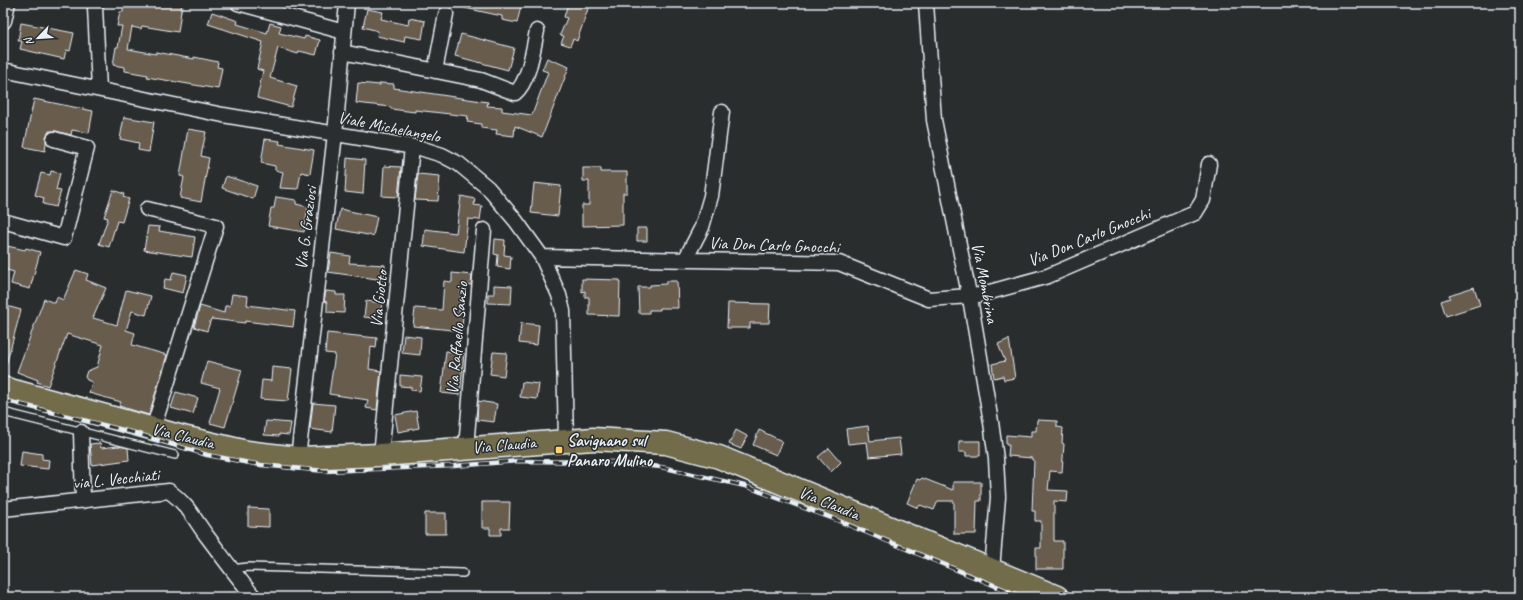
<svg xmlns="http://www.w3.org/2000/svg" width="1523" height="600" viewBox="0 0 1523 600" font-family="Caveat,sans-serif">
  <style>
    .building { fill: #675c4e; stroke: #e8f1f8 }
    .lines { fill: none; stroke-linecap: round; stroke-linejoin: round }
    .lane-casing { stroke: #e8f1f8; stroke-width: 10 }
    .street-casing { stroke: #e8f1f8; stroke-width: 17 }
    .primary-casing { stroke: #e8f1f8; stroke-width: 25 }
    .lane { stroke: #2a2d2e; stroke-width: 7 }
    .street { stroke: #2a2d2e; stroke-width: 14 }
    .primary { stroke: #736c4b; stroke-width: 22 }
    .rail-casing { stroke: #e8f1f8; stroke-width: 4.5 }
    .rail { stroke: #2a2d2e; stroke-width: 3; stroke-dasharray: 9; stroke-linecap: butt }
    .poi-dot { fill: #ffd166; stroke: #2a2d2e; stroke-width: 1.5 }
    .labels { text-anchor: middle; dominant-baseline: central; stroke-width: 3; stroke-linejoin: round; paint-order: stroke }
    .street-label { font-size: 17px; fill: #e8f1f8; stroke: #2a2d2e }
    .poi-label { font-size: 17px; font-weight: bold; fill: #e8f1f8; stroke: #2a2d2e; text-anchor: start }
  </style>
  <rect width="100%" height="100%" fill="#2a2d2e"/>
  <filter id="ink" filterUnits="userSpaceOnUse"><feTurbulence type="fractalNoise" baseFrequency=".025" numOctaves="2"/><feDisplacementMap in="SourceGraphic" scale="8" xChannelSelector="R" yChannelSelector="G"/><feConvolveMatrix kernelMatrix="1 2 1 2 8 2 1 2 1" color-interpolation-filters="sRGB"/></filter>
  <g filter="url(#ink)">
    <path class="building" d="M124,3L182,4L178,32L142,26L141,29L132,27L128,49L156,54V52L194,59V57L218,62L217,67L222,68L218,89L147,77L148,75L125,71V67L113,65L116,47H118L122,26H117L120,12H123Z
      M461,3H507L521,6L517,23L502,20V16L460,7Z
      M568,3H590L577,41L573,39L570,46L561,43L564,36L560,35L567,18L564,17Z
      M367,9L383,12L381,19L408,25L409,18L425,21L422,39L405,36L404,42L377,36L378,31L363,27Z
      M212,12L238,21L237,24L267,33L270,23L281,26L279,33L304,39L305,36L320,40L316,55L299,51L298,54L278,48L270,78L297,86L291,107L257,98L263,71L257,69L263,42L208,24Z
      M21,23L74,33L70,51L66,50L64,59L20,49L22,41H18Z
      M461,34L514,48L508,70L455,56Z
      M547,58L569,67L542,137L515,126L514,136L496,134L497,130L481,128V124L467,122L468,116L415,110V112L391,109V107L356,103L358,83L380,85V83L394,84V88L488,102L487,106L502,107V111L532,115L548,72L542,70Z
      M34,99L93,111L89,133L72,130L71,135L56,131H49L46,137V143L45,151L24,147Z
      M124,117L154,122L149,152L138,150L139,143L120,139Z
      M188,129L206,132L201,156L209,158L201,202L180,198L184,177L180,176Z
      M265,139L280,141L279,144L314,150L310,174L301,172L298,189L280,188L283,172L275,170V166L261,163Z
      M347,158L365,160L363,194L345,192Z
      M384,166L401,167L398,197L382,196Z
      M583,168H601V172H627V193H623V225L582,226V205H589V181H583Z
      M51,171L60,173L56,190L61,191L56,207L43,204L44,198L35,195L41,173L50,175Z
      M418,174L440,176L438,201L415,200Z
      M226,176L257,186L253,199L222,188Z
      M534,183L561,186L558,216L531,213Z
      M113,190L124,194L123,197L129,199L122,222L117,221L109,247L99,244L108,218L104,217Z
      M461,196L475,199L474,205L482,206L480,220L468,219L464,252L423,246L425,229L456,233Z
      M276,197L296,200V204L308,207L304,232L268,226L271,208H274Z
      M340,209L377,217L373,236L336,229Z
      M148,226L160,227L159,231L195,237L192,257L144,250Z
      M637,228H647V241H637Z
      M495,239L505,240L504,255L511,256L510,269L497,267L498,255L494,254Z
      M7,246L25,250L26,248L40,252L30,289L11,284L14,272L3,269V261Z
      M331,253L350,256L349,263L385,265L384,280L328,272Z
      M76,270L88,274L86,280L106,288L93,318L117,325L126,290L151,296L146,315L132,311L126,330L135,333L132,345L167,355L149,415L119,406L121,402L89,393L92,382L87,380L85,377L87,371L97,367L103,345L67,334L48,386L37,382L38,380L17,372L44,299L55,303L57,297L63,300Z
      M173,272L187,275L183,293L163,288L165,279L171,280Z
      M452,273L472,275L471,285L462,284L459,314H463L462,331L413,326L415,308L442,310L444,281L452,282Z
      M582,279L620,280L619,316L589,315V297H585V291L582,292Z
      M666,281H677L678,308H660V310H649V313H639L638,287H650V285L666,284Z
      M494,285L512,286L511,304L488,303V294H494Z
      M1474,287L1480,305L1446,316L1441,301L1450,298L1449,295Z
      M326,291L336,292V295H345L344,313L327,312V302L324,301Z
      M232,294L248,296L247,305L295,311L293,327L245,321V323L211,319L207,331L194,327L200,306L224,313L225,306H230Z
      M366,301L382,303L380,319L364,317Z
      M728,303L770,304L769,323H750V328H727Z
      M3,305L21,310L6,365L3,364Z
      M521,323L539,325L537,345L519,343Z
      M327,333L377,338L376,348L371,347L369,369L381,371L377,410L366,408L368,400L329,394L335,354L325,353Z
      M404,335L421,337L420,355L402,353Z
      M1009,339L1015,378L1004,380L1003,376L994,378L992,364L1005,361L998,344Z
      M446,351L464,353L460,395L441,393Z
      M493,352L507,353L504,376L490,374Z
      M207,361L242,370L225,427L210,423L220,388L201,383Z
      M272,367L292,369L288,401L260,399L262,380L271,381Z
      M400,375L422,377L420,391L411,390V387L400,386Z
      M522,382L539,384L537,399L520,397Z
      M176,392L198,398L193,414L171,408Z
      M478,401L497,404L494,422L477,420Z
      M313,403L335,405L332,432L310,429Z
      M416,411L419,428L398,432L395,415Z
      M1037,420L1057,421V427L1063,428L1062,443L1064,444L1062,472L1050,471L1048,490L1068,491L1067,502L1054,501V541H1063V569H1036V548H1041V521H1035V511H1032L1034,460H1032V458L1008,456L1009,445H1006V435L1031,437V431H1036Z
      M266,421L291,423L289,435L279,434V436L264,435Z
      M868,426L870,441L899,438L901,454L869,457L867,442L848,444L846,429Z
      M736,430L747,436L741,449L729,444Z
      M759,430L782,441L776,455L753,445Z
      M959,441H980V456H966V452H959Z
      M100,443L101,448L118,446L128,448L129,460L92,465L90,444Z
      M829,448L841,462L831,472L818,457Z
      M22,451L42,454V459L49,460L48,469L20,466Z
      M922,478L953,490V482H981V501H977L976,534H954V501H938L934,510L920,505L918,508L907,503L917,479L920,480Z
      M482,502H510L509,528H501V535H490V528H482Z
      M248,508L269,509V527L248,526Z
      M425,513H446V534H425Z"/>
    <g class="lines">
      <defs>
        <path id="lane" d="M3,412L175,455
          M231,569L248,567L463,573"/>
        <path id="street" d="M97,3L95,7L99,89
          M238,3L344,32
          M926,3L934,120L971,304L991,422L996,459L998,497L992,570
          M4,21L8,3
          M342,52L481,80L515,93C529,82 533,49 537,31
          M3,70L223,115L420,148L442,155L459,164L488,188L516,221L542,257L559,295L563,311L566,440
          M435,71L446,14
          M147,209L216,226L153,429
          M3,221L64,238L87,148L54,139
          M542,257L839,263L929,299L969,296L979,295L1048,276L1195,213L1203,200L1209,164
          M685,260L702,227L711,196L722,112
          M81,432L83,501
          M466,448L484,230
          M381,455L412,147
          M298,458L335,134L347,3
          M3,509L169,491C188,505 193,517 206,535C222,556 237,577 254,597"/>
        <path id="primary" d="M3,388L187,438L247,452L298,458L381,455L593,439L666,443L719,457L1057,597"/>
      </defs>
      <use href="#lane" class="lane-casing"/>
      <use href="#street" class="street-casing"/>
      <use href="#primary" class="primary-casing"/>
      <use href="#lane" class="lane"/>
      <use href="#street" class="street"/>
      <use href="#primary" class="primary"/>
      <defs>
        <path id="rail" d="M3,400L135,433L207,455L261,465L325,471L454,466L518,461L612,462L661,467L745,486L834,519L1022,597"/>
      </defs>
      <use href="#rail" class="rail-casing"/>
      <use href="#rail" class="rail"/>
    </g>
  </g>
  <rect class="poi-dot" x="555" y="446" width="8" height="8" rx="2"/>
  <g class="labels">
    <g class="street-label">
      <text transform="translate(389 127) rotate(11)">Viale Michelangelo</text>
      <text transform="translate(306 228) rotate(-83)">Via G. Graziosi</text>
      <text transform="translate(1089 237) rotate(-22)">Via Don Carlo Gnocchi</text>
      <text transform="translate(774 245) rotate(2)">Via Don Carlo Gnocchi</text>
      <text transform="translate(985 283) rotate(79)">Via Mombrina</text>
      <text transform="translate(379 299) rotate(-84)">Via Giotto</text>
      <text transform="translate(457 338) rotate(-85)">Via Raffaello Sanzio</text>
      <text transform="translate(183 436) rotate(14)">Via Claudia</text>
      <text transform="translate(504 445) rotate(-5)">Via Claudia</text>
      <text transform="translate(116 479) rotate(-6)">via L. Vecchiati</text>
      <text transform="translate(829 503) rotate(22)">Via Claudia</text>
    </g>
    <g class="poi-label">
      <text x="567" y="440">Savignano sul<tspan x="567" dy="20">Panaro Mulino</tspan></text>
    </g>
  </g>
  <rect width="1523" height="600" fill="none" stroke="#2a2d2e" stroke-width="16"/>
  <rect x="8" y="8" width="1507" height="584" fill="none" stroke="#e8f1f8" stroke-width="1.5" filter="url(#ink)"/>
  <g transform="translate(38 38) rotate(245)" stroke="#2a2d2e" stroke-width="3" paint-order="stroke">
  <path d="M0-3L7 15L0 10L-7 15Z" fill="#e8f1f8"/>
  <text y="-6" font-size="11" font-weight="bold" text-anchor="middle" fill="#e8f1f8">N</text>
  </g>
</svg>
